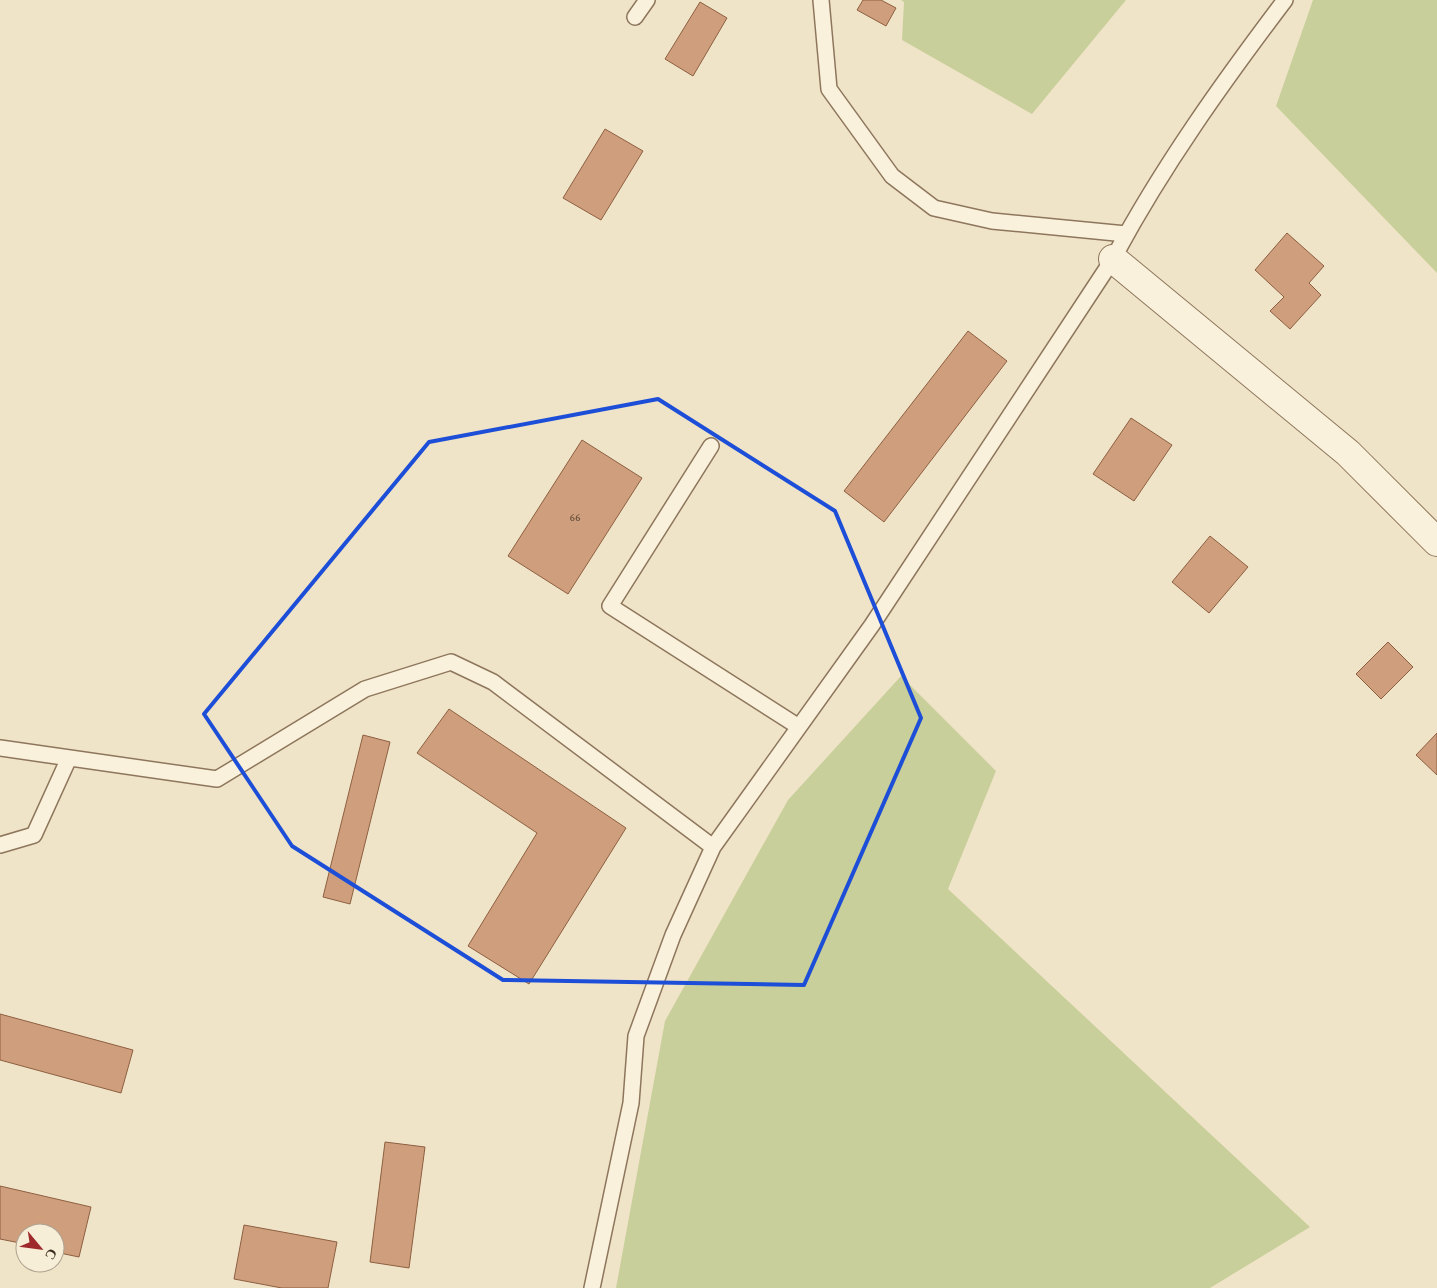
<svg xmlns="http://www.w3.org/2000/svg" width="1437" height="1288" viewBox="0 0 1437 1288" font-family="'Crimson Pro',serif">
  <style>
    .green { fill: #c9cf9b }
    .building { fill: #cf9f7d; stroke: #8d5f41 }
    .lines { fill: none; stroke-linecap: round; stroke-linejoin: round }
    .lane-casing { stroke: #8d765c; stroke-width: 18 }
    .street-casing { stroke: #8d765c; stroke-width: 30 }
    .lane { stroke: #faf1dc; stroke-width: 15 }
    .street { stroke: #faf1dc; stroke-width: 28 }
    .marked { fill: none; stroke: #1d4ed8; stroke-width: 4; stroke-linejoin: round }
    .labels { text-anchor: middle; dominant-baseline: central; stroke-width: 4; stroke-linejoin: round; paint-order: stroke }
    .number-label { font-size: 11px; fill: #624a37 }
  </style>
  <rect width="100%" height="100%" fill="#f0e4c8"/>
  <path class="green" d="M901,0H1126L1032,114L902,40L904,2Z
    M1313,0H1437V273L1276,106Z
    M901,676L996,771L948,889L1310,1227L1210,1288H616L665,1021L788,800Z"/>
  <path class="building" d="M863,0H881L896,8L886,26L857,10Z
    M700,2L727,18L693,76L665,59Z
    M605,129L643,151L601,220L563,198Z
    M1287,233L1324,266L1309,283L1321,295L1290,329L1270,311L1284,297L1255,270Z
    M968,331L1007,361L884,522L844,491Z
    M1131,418L1172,445L1134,501L1093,474Z
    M582,440L642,478L568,594L508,556Z
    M1210,536L1248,567L1209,613L1172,582Z
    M1388,642L1413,667L1381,699L1356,674Z
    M449,709L626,828L529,984L468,946L537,833L417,753Z
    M1437,733V775L1416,755Z
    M363,735L390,742L350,904L323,897Z
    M0,1014L133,1050L121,1093L0,1060Z
    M385,1142L425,1147L409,1268L370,1262Z
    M0,1186L91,1207L79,1257L55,1252V1233H25V1244L0,1239Z
    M244,1225L337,1242L328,1288H282L234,1279Z"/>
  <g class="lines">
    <defs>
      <path id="lane" d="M821,0L829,89L892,176L934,208L992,221L1126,234
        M635,17L647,0
        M711,446L610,606L799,727
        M0,748L217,779L365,689L451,662L493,682L713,847
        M0,845L34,835L69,758
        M592,1288L631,1103L636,1036L673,935L713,847L872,625L1113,259C1162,167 1223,82 1285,0"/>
      <path id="street" d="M1113,259L1348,453L1437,542"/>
    </defs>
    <use href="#lane" class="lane-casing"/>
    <use href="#street" class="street-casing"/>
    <use href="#lane" class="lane"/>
    <use href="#street" class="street"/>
  </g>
  <path class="marked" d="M658,399L835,511L921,718L804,985L503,980L292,846L204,714L429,442Z"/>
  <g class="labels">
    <g class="number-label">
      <text x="575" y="517">66</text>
    </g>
  </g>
  <g transform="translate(40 1248) rotate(119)"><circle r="24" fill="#f7eed8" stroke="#ada18e"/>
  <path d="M0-4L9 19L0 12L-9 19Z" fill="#9e2a2b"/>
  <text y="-8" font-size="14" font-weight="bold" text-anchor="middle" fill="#3d2e20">С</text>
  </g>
</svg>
